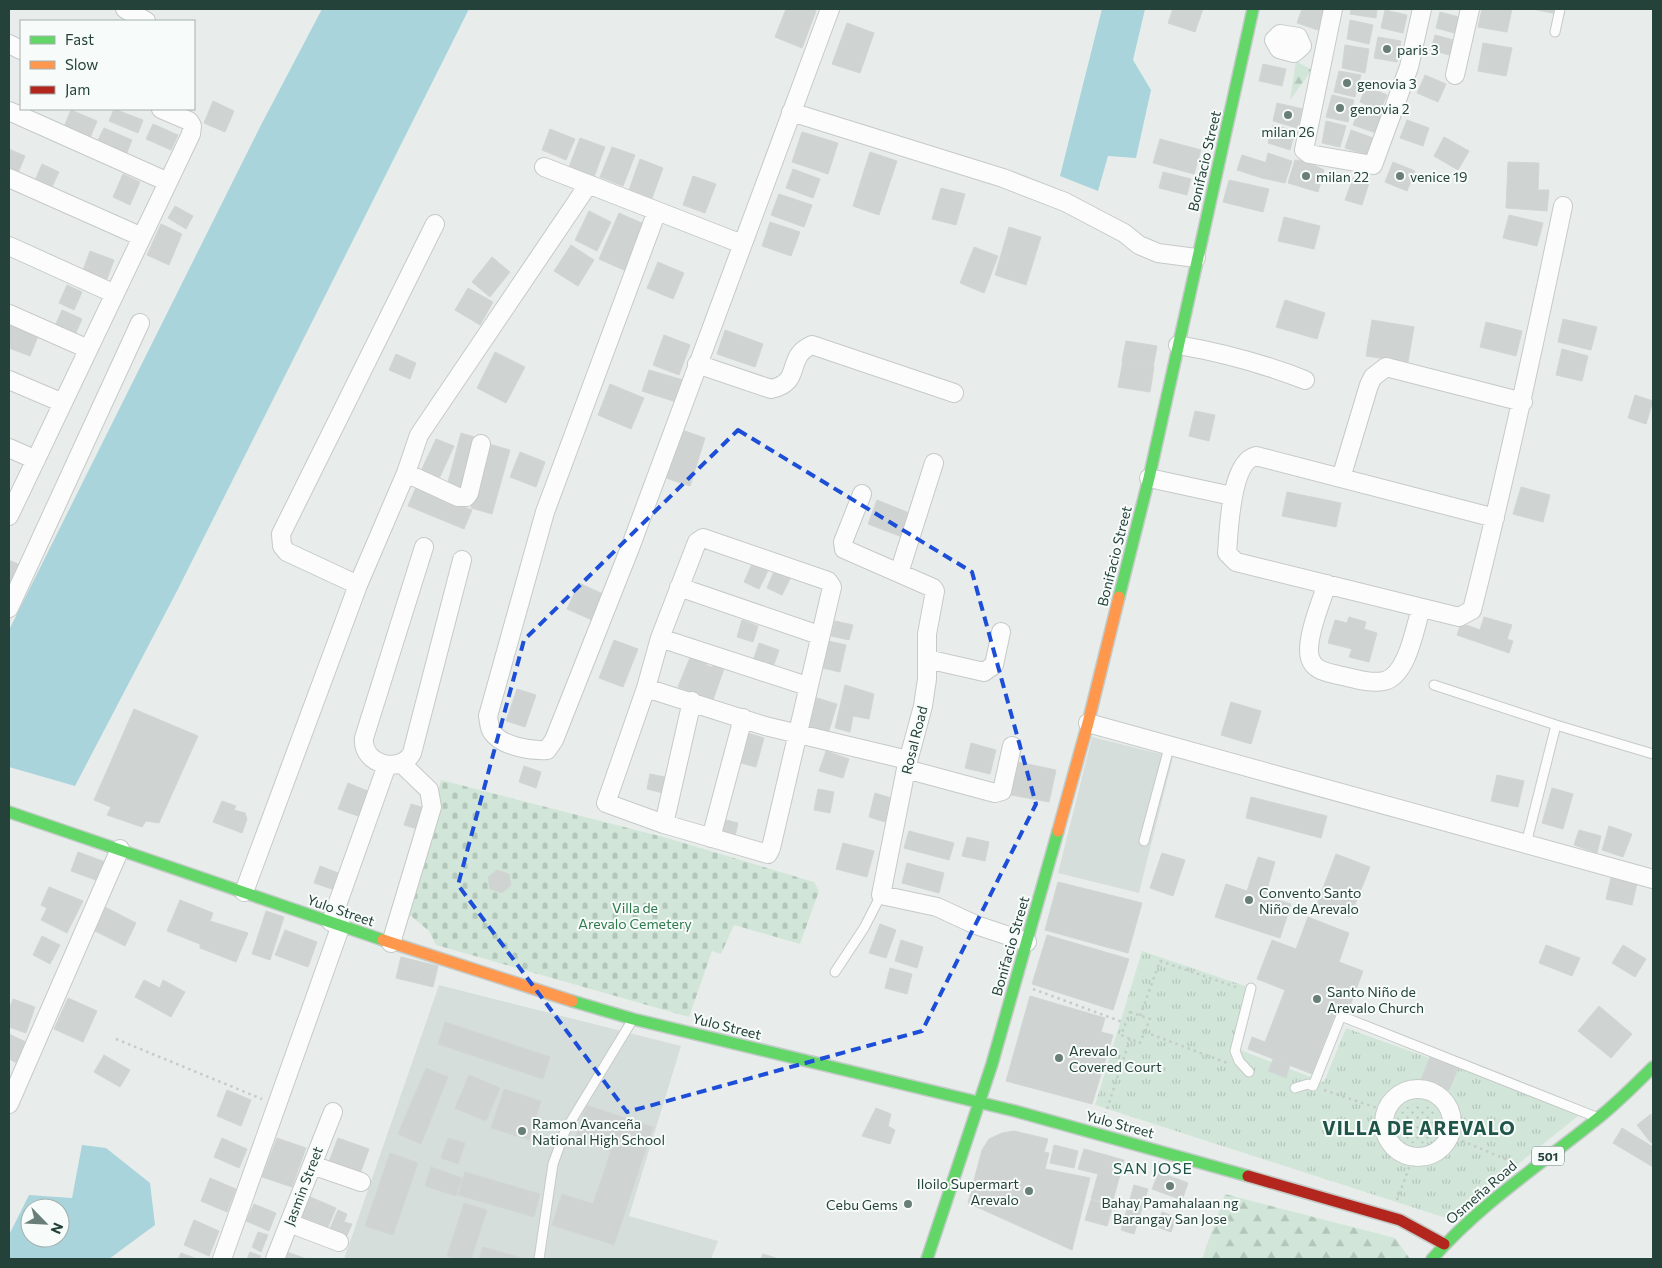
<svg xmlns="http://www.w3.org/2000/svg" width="1662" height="1268" viewBox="0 0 1662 1268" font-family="Commissioner,sans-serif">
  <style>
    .built { fill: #d6dedb }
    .grass { fill: url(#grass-tufts) }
    .forest { fill: url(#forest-firs) }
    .cemetery { fill: url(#cemetery-stones) }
    .garden { fill: url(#garden-dots) }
    .water { fill: #a9d4db; fill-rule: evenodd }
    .building { fill: #cfd4d2; stroke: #d1d6d4 }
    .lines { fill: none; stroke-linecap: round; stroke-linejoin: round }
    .lane-casing { stroke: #c5cac8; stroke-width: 11 }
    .street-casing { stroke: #c5cac8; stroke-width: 20 }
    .fast-casing { stroke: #c3cbc8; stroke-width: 14 }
    .slow-casing { stroke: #c3cbc8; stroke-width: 14 }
    .jam-casing { stroke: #c3cbc8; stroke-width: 14 }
    .path { stroke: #c3ccca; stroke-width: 2.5; stroke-dasharray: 2.5 4; stroke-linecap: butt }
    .lane { stroke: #fcfcfc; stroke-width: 9 }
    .street { stroke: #fcfcfc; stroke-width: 18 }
    .fast { stroke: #63d668; stroke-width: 11 }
    .slow { stroke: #ff974d; stroke-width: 11 }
    .jam { stroke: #b3261e; stroke-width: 11 }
    .marked { fill: none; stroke: #1d4ed8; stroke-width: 4; stroke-dasharray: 10 6; stroke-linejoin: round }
    .poi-dot { fill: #697e78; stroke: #f7fbf9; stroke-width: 2 }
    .labels { text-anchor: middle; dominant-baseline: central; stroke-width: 4; stroke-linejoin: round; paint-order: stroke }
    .shield { fill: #f7fbf9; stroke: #637a73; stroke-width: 1 }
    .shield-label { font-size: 12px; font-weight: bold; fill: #24423a }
    .poi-label { font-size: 14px; fill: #24423a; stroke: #f7fbf9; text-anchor: start }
    .street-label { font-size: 14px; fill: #24423a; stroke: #f7fbf9 }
    .park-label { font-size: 14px; fill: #2d7a4b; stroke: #f7fbf9 }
    .quarter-label { font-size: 16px; letter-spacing: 1px; fill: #1f5548; stroke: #f7fbf9 }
    .district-label { font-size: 19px; font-weight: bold; letter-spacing: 1px; fill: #1f5548; stroke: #f7fbf9 }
  </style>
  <defs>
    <pattern id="grass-tufts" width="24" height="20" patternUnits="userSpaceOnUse" patternTransform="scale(1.25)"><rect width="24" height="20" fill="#d1e6d8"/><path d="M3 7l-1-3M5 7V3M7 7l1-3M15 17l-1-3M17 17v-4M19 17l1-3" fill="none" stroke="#b3c6ba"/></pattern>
    <pattern id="forest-firs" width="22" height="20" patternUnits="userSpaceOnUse" patternTransform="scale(1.25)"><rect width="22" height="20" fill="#d1e6d8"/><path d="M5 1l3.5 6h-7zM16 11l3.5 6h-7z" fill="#b3c6ba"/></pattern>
    <pattern id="cemetery-stones" width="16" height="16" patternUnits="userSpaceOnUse" patternTransform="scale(1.25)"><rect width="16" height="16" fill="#d1e6d8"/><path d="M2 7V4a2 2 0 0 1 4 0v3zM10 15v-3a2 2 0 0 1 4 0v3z" fill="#b3c6ba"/></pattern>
    <pattern id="garden-dots" width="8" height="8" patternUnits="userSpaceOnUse" patternTransform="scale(1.25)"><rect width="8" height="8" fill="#d1e6d8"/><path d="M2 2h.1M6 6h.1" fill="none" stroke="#b3c6ba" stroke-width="1.8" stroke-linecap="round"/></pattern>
  </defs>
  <rect width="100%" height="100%" fill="#e8edeb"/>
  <path class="built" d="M1092,737L1173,757L1139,893L1058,873Z
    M439,985L681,1046L629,1216L718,1241L711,1259H344Z"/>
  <path class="grass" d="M1142,951L1254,989L1235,1048L1324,1082L1346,1028L1582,1113L1449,1219L1095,1105Z"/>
  <path class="forest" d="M1296,61L1312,70L1290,100Z
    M1225,1194L1395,1238L1410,1259H1202Z"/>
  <path class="cemetery" d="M441,780L667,838L814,882L819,891L800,944L734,925L721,954L712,951L689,1017L436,945L429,931L405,911Z"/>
  <path class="garden" d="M1398 1124a20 20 0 1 1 40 0a20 20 0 1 1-40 0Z"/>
  <path class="water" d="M322,9H469L177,591L75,786L9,767V630L261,125Z
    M1102,9H1145L1133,60L1151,90L1136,158L1108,156L1098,191L1060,176Z
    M82,1145L106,1148L150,1183L155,1225L109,1259H9V1235L29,1195L72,1198ZM30,1208H60V1238H30Z"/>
  <path class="building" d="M786,9H810L816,11L802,48L775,37Z
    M1173,9H1203L1195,32L1168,23Z
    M1302,9H1329L1321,31L1297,23Z
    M1351,9H1377L1376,18L1350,14Z
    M1482,9H1512L1507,32L1478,27Z
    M1532,9H1558L1557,14Z
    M1385,10L1407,15L1403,33L1381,28Z
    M1440,12L1463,18L1458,34L1436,28Z
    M1350,20L1373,25L1369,44L1347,39Z
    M847,23L874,33L860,73L832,64Z
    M1435,35L1457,41L1453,56L1431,50Z
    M1378,37L1401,41L1397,62L1374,58Z
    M1483,43L1512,48L1506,76L1478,71Z
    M1345,45L1369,49L1365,73L1342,68Z
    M1263,64L1286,69L1282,86L1259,81Z
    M1339,71L1361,75L1355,97L1334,92Z
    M1425,75L1446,84L1438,102L1417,93Z
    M1366,86L1387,95L1380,111L1360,102Z
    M1332,95L1354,100L1348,122L1326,117Z
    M213,101L234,111L225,132L204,123Z
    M1277,103L1303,109L1297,128L1273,121Z
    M1360,107L1383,116L1376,133L1353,125Z
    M114,109L143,120L138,133L109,121Z
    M71,110L97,121L90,138L64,127Z
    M1407,120L1429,128L1423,146L1400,138Z
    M1326,121L1346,126L1340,147L1322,143Z
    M153,124L178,135L171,150L146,139Z
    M1273,125L1295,131L1290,150L1268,143Z
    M104,128L132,140L126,155L97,142Z
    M550,129L575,139L566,160L542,150Z
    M1351,130L1373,138L1368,155L1345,148Z
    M802,132L838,143L828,174L792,162Z
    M1444,137L1469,151L1458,170L1434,156Z
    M580,138L605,147L594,177L569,167Z
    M1160,139L1201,150L1194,174L1153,163Z
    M612,147L635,155L623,186L600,177Z
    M9,149L25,156L18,173L9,169Z
    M870,152L897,161L879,215L853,206Z
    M1268,153L1292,161L1285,183L1262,178Z
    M1242,155L1267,163L1262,178L1237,170Z
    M640,159L663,168L652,198L629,190Z
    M1295,160L1305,161L1324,170L1318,192L1288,183Z
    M1393,162L1415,171L1407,191L1385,182Z
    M1508,162L1539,163L1538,190H1549L1547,211L1506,208Z
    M42,164L59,172L50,191L34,183Z
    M793,169L820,179L813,198L786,188Z
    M1163,172L1191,179L1187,195L1159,188Z
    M123,174L140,182L130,205L113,197Z
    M693,176L716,184L705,213L683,205Z
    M1353,178L1369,183L1362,205L1345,200Z
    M1229,180L1269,189L1263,212L1223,202Z
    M941,188L965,194L956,225L932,219Z
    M779,194L812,205L804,227L771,215Z
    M175,206L193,216L186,229L168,218Z
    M589,211L611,222L597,251L575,240Z
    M619,213L646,225L626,271L599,259Z
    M1509,215L1543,223L1537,246L1503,238Z
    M1284,217L1320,226L1314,249L1278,241Z
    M770,222L800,232L791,256L762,246Z
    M161,224L182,234L169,265L147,255Z
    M1009,227L1041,237L1026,285L995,275Z
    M571,245L594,260L578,286L554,271Z
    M974,247L998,256L984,293L960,283Z
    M90,251L114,260L107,279L83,270Z
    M492,257L510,272L490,297L472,282Z
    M658,262L684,273L673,299L647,288Z
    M67,285L82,292L74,310L59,303Z
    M468,288L493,302L480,325L455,310Z
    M1285,300L1325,313L1317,339L1276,327Z
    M62,310L82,319L75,335L55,326Z
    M1563,319L1597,327L1591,350L1558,342Z
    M1372,320L1414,327L1408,362L1366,356Z
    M1486,322L1522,331L1516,356L1480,347Z
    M9,325L38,336L30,356L9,348Z
    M725,330L763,344L755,367L717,354Z
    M664,335L690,345L679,375L653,365Z
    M1126,341L1157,346L1153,367L1122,361Z
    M1562,349L1588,356L1582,381L1556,375Z
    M495,352L525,367L506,403L477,388Z
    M396,354L416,363L410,379L389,370Z
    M1123,361L1154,367L1150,392L1118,387Z
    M649,370L683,380L676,402L642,391Z
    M610,384L644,398L631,429L598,415Z
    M1635,395L1653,401L1646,424L1628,418Z
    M1195,411L1215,415L1209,441L1189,436Z
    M682,430L705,438L690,486L666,478Z
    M461,433L478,438L465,490L447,486Z
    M436,439L454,446L438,481L420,473Z
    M489,444L510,450L492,514L471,508Z
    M520,452L545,462L536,487L510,477Z
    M416,487L472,510L464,529L408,506Z
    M1521,487L1550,495L1543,522L1513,514Z
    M1287,492L1341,503L1336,527L1282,516Z
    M877,500L912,514L902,537L868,524Z
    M9,560L20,565L9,591Z
    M752,564L768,571L759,589L744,582Z
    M775,569L791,577L782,595L767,588Z
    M579,583L603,594L592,620L567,609Z
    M1349,617L1366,622L1364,629L1377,633L1369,662L1349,657L1352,649L1328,643L1335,620L1347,623Z
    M1484,617L1512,625L1507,639L1513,641L1509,653L1457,635L1461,623L1480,630Z
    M742,620L758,626L753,642L737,637Z
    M835,621L853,625L849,640L831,636Z
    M614,640L638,649L623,687L599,678Z
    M829,641L846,645L840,672L822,668Z
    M759,643L779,650L772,670L752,664Z
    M693,650L710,656L706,665L712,667L715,659L726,663L713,700L678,687Z
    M845,685L874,694L869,719L853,716L850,732L835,728Z
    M517,689L536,695L525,727L506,721Z
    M814,697L837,704L828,734L804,727Z
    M1231,702L1261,711L1251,744L1221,735Z
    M134,709L198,736L159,823L146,821L142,827L107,815L111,807L94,800Z
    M745,732L764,738L756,767L737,762Z
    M971,743L996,750L990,774L965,768Z
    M826,751L849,759L843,778L819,771Z
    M1018,762L1056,770L1049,802L1011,795Z
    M524,766L541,772L536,788L519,782Z
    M650,774L670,778L667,794L647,789Z
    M1497,775L1524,781L1518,807L1491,801Z
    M348,783L368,791L358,816L338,809Z
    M1552,788L1573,794L1563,829L1542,823Z
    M818,789L834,792L830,813L814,810Z
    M875,793L891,798L885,822L869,817Z
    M1251,797L1327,816L1321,838L1246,818Z
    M222,801L236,806L234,810L245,813L247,819L242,833L213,822Z
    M411,804L428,809L421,830L404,825Z
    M722,819L738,823L735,836L719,833Z
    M1609,826L1632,834L1623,857L1602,850Z
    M1579,830L1601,836L1597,853L1574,845Z
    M909,831L954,843L949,860L904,848Z
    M967,837L989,842L985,861L962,856Z
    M843,843L874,851L867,877L836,869Z
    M78,852L108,863L101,882L71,871Z
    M1162,853L1185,860L1173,896L1150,888Z
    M1336,854L1370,867L1350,917L1317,904Z
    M1258,857L1275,862L1265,896L1291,904L1280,938L1215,917L1226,884L1247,891Z
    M907,863L944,873L939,893L902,883Z
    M320,866L341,874L335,890L314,883Z
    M497,870L509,874L511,885L502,893L490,889L488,877Z
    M1611,878L1637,884L1632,905L1606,899Z
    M1058,882L1142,903L1128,953L1045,930Z
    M49,887L83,901L67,933L41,920L47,908L41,905Z
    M180,900L213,913L210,921L248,933L236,962L200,948V944L167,931Z
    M105,907L136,923L125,946L93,930Z
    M266,911L284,917L270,960L252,954Z
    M1308,917L1349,933L1339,962L1363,971L1348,1011L1338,1007L1312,1074L1248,1049L1252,1037L1265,1042L1285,990L1257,979L1272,940L1296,949Z
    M880,924L896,930L886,958L869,953Z
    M285,930L317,942L308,967L275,955Z
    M1047,935L1129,959L1113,1010L1032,984Z
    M42,936L60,945L50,964L33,955Z
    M901,940L923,947L917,968L895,961Z
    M1546,945L1580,958L1572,976L1539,963Z
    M1623,945L1646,959L1635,977L1612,963Z
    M401,957L438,966L433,987L396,978Z
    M890,968L912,974L907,994L885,988Z
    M144,980L160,988L163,980L185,992L171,1017L135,997Z
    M1030,996L1105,1018L1101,1032L1113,1035L1092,1104L1006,1081Z
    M68,998L97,1011L83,1042L54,1029Z
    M13,999L35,1007L26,1033L9,1027V1010Z
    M1599,1006L1632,1034L1611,1058L1578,1031Z
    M445,1022L550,1057L543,1079L438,1044Z
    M9,1034L26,1042L17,1063L9,1059Z
    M104,1055L130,1070L120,1087L94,1072Z
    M1431,1055L1459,1066L1449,1090L1421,1079Z
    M1273,1059L1290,1065L1286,1078L1268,1071Z
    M426,1068L448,1077L421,1144L398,1134Z
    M469,1075L500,1088L486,1121L455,1108Z
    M504,1089L541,1101L529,1140L491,1128Z
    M227,1090L251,1100L241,1126L217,1116Z
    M586,1105L653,1127L614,1245L552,1225L562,1194L593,1204L611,1151L575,1139Z
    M876,1108L891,1114L888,1126L895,1130L890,1144L862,1136Z
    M1651,1114L1653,1141L1651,1143L1637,1125Z
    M1622,1128L1653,1147V1167L1613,1143Z
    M1014,1131L1048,1139L1044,1152L1049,1153L1045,1169L1090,1178L1072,1250L968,1203L982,1150L989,1139L1002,1133Z
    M222,1138L247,1149L239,1168L214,1157Z
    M277,1138L306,1148L292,1187L262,1177Z
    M338,1138L369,1149L358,1179L327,1167Z
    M448,1138L465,1143L458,1164L441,1158Z
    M1054,1145L1078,1151L1074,1168L1050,1163Z
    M1084,1149L1124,1160L1112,1204L1091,1199L1098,1174L1078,1169Z
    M390,1153L418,1163L393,1235L365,1226Z
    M431,1167L462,1178L456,1196L425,1186Z
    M465,1172L540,1194L534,1217L458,1195Z
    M1159,1172L1188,1183L1182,1200L1152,1189Z
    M210,1178L236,1189L227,1212L201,1201Z
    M1134,1185L1148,1189L1134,1234L1121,1230Z
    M308,1196L336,1208L325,1234L296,1221Z
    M1091,1200L1113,1206L1107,1226L1085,1220Z
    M464,1203L487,1210L471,1259H456L447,1256Z
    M254,1204L276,1213L269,1231L246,1221Z
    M338,1210L347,1214L344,1222L352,1224L345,1240L328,1233Z
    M1162,1212L1176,1217L1171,1232L1157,1227Z
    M194,1220L219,1231L209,1256L184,1245Z
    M258,1232L268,1235L261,1252L252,1247Z
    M483,1247L522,1258V1259H479Z
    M284,1251L307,1259H281Z
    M250,1252L261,1256L259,1259H247Z
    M181,1253L197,1259H178Z
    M763,1254L779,1259H761Z"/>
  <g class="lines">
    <defs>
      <path id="lane" d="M1555,32L1560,9
        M1434,685L1556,725
        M1144,841L1170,744
        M1526,844L1556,725L1653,754
        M835,972L864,928L881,895
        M1249,1072L1239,1061L1235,1051L1251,988
        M1295,1088L1308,1084L1313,1086L1341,1016L1596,1117
        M539,1259L553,1164L565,1131L633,1019"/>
      <path id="street" d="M125,9L146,21
        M1333,9L1304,150L1309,154L1373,165L1409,67L1422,9
        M1274,40L1279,49L1294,53L1302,46
        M1274,40L1280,34L1298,37L1302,46
        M9,44L21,50
        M1455,75L1470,9
        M9,111L168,182
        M791,112L1003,178L1065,202L1124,233L1139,245L1158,253L1196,258
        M544,167L742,244
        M9,178L142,237
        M657,211L545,512L488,716C489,721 489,728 492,732C501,746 531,751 547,750L554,740L630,548L830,9
        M9,246L115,294
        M9,314L88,349
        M1178,345C1224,353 1262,363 1305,380
        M697,364L771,389C804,382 784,357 812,345L954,393
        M9,380L63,403
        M9,448L36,460
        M406,473L458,497H466L469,493L481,444
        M1149,478L1232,496
        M1341,478L1369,385L1373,377L1386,367L1523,402
        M862,494L843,542L844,549L933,588L935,591L927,634V679L923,706L906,769L881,895L937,907L976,925L1027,942
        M9,516L191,134L192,126L189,121L161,109
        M1495,518L1256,456C1230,462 1229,531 1227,553L1236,562L1459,617L1472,610C1506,476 1535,341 1563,206
        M703,538L828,581L832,587L771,848L768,854L664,824L606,803L646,688L660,638L697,542Z
        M424,547L364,738C361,764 400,775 412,753L462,560
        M899,573L934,463
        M1327,584C1321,602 1305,640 1310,658C1314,671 1327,672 1338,675C1353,678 1369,684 1384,681C1407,676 1415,628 1421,608
        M358,585L287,552L282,546L281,534L435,224
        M679,587L819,635
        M9,608L140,323
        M660,638L807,686
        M927,659L984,672L994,665L1001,632
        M646,688L765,726L908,760
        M1088,723L1653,879
        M906,769L995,793L1002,791L1012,746
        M664,824L692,701
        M711,838L743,718
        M244,892L358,585L406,473L419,435L588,185
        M331,922L387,765
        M391,943L432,807L429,790L401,763
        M1384 1123a34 34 0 1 1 68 0a34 34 0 1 1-68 0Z
        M9,1104L120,849
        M312,1165L361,1182
        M289,1223L339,1242
        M222,1259L341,925
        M275,1259L333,1112"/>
      <path id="fast" d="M1119,597L1149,478L1253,9
        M9,812L383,940
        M572,1001L633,1019L1015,1111L1248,1176
        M927,1259L992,1064L1058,831
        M1432,1259C1480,1204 1540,1165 1597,1119C1617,1103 1635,1085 1653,1067"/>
      <path id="slow" d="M1058,831L1088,723L1119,597
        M383,940L572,1001"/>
      <path id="jam" d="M1248,1176L1400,1220L1444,1244"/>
    </defs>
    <use href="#lane" class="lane-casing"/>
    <use href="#street" class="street-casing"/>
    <use href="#fast" class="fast-casing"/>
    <use href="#slow" class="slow-casing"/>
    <use href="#jam" class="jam-casing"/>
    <path class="path" d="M1033,989L1125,1023
      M1130,1012L1150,1019L1140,1043L1121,1035Z
      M1140,1016L1160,961L1239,988
      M1145,1032L1227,1063
      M116,1039L262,1099
      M1324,1090L1386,1111
      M1105,1115L1130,1039
      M1450,1136L1508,1160
      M1397,1200L1413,1157"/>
    <use href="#lane" class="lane"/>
    <use href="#street" class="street"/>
    <use href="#fast" class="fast"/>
    <use href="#slow" class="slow"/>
    <use href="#jam" class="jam"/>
  </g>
  <path class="marked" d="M738,430L972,572L1036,804L922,1031L627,1112L458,885L524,640Z"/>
  <g class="poi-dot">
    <circle cx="1387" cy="49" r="5"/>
    <circle cx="1347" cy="83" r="5"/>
    <circle cx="1340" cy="108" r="5"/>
    <circle cx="1288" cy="115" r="5"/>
    <circle cx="1306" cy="176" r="5"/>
    <circle cx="1400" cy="176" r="5"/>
    <circle cx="1249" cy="900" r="5"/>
    <circle cx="1317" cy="999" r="5"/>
    <circle cx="1059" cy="1058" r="5"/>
    <circle cx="522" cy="1131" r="5"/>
    <circle cx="1170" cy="1186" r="5"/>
    <circle cx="1029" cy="1191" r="5"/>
    <circle cx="908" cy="1204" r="5"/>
  </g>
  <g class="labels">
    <rect class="shield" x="1532" y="1146.5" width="32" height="19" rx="4"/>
    <g class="shield-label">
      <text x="1548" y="1156">501</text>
    </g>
    <g class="poi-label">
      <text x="1397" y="49">paris 3</text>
      <text x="1357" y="83">genovia 3</text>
      <text x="1350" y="108">genovia 2</text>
      <text x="1288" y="131" text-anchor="middle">milan 26</text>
      <text x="1316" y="176">milan 22</text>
      <text x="1410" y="176">venice 19</text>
      <text x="1259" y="892">Convento Santo<tspan x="1259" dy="16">Niño de Arevalo</tspan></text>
      <text x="1327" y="991">Santo Niño de<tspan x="1327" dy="16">Arevalo Church</tspan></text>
      <text x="1069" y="1050">Arevalo<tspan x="1069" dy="16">Covered Court</tspan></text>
      <text x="532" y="1123">Ramon Avanceña<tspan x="532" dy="16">National High School</tspan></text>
      <text x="1019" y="1183" text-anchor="end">Iloilo Supermart<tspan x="1019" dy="16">Arevalo</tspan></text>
      <text x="1170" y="1202" text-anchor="middle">Bahay Pamahalaan ng<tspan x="1170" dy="16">Barangay San Jose</tspan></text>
      <text x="898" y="1204" text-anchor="end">Cebu Gems</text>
    </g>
    <g class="street-label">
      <text transform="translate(1204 161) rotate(-77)">Bonifacio Street</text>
      <text transform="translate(1114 556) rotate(-76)">Bonifacio Street</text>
      <text transform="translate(914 740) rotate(-76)">Rosal Road</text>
      <text transform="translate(341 910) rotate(19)">Yulo Street</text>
      <text transform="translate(1010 946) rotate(-74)">Bonifacio Street</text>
      <text transform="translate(727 1026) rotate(14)">Yulo Street</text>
      <text transform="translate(1120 1124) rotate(15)">Yulo Street</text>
      <text transform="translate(303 1186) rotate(-69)">Jasmin Street</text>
      <text transform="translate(1481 1192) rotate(-41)">Osmeña Road</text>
    </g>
    <g class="park-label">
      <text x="635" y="907">Villa de<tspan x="635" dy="16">Arevalo Cemetery</tspan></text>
    </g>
    <g class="quarter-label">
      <text x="1153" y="1167">SAN JOSE</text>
    </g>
    <g class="district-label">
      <text x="1419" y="1127">VILLA DE AREVALO</text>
    </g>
  </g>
  <rect width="1662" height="1268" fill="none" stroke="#24423a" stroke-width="20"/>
  <rect x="20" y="20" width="175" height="90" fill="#f7fbf9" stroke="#a3b1ad"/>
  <rect x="30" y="36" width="25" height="8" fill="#63d668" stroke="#a3b1ad"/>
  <text x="65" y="45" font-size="15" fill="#24423a">Fast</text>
  <rect x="30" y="61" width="25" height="8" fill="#ff974d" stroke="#a3b1ad"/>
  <text x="65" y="70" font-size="15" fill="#24423a">Slow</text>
  <rect x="30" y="86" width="25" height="8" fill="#b3261e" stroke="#a3b1ad"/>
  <text x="65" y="95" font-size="15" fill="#24423a">Jam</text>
  <g transform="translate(45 1223) rotate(114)"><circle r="24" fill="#f7fbf9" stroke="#a3b1ad"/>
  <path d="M0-4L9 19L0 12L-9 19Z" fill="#697e78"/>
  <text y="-8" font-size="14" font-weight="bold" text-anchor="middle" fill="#24423a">N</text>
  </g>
</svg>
